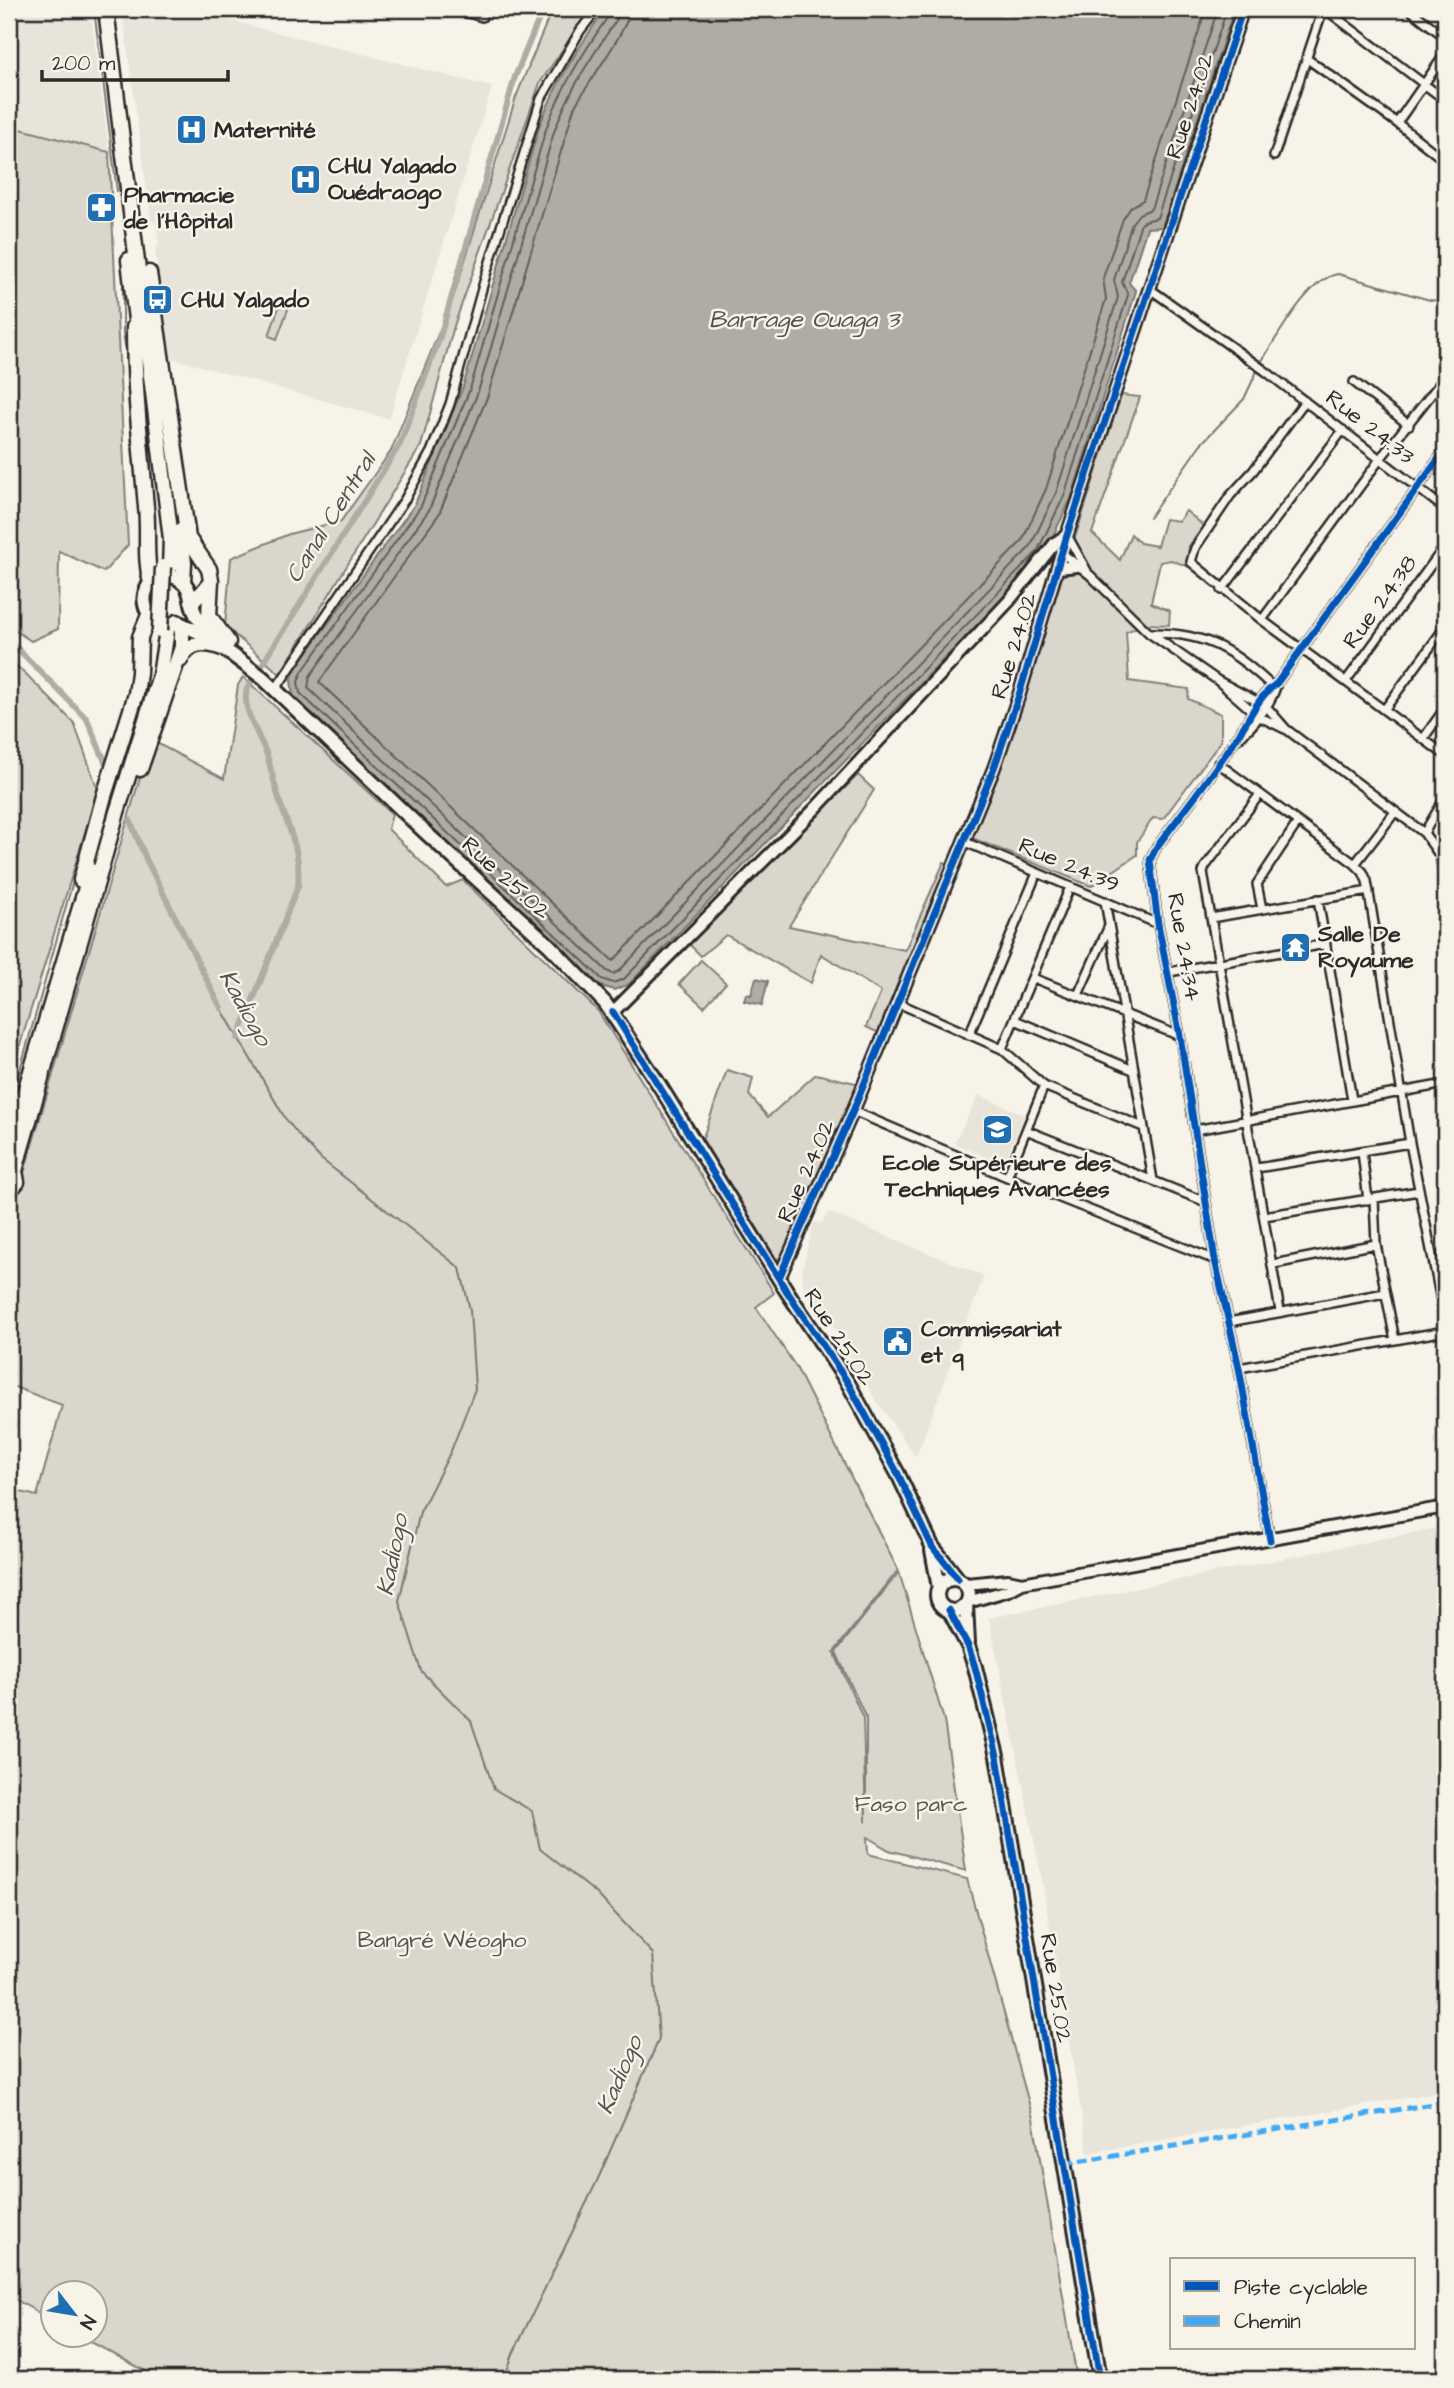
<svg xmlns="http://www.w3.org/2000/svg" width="1454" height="2388" viewBox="0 0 1454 2388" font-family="'Architects Daughter',sans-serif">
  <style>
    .built { fill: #e8e4da }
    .green { fill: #dad6cc; stroke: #82807c; stroke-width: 2 }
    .water { fill: #afaca4; stroke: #7a7874; stroke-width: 2 }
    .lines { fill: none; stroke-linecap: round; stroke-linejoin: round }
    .shore { stroke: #605f5b; stroke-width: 2 }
    .stream { stroke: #7a7874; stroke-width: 2 }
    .canal { stroke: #afaca4; stroke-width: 6 }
    .street-casing { stroke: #2b2b2b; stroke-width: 12 }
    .secondary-casing { stroke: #2b2b2b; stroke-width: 16 }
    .primary-casing { stroke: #2b2b2b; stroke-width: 18 }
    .highway-casing { stroke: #2b2b2b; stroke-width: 19 }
    .street { stroke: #f7f3e8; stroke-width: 7 }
    .secondary { stroke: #f7f3e8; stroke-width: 10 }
    .primary { stroke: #f7f3e8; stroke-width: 12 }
    .highway { stroke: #f7f3e8; stroke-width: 14 }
    .highway-bridge-casing { stroke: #2b2b2b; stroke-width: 19; stroke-linecap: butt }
    .highway-bridge { stroke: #f7f3e8; stroke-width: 14 }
    .quiet { stroke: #3fa9f5; stroke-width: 5; stroke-dasharray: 10 5; stroke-linecap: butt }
    .cycleway-casing { stroke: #f7f3e8; stroke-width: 11 }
    .cycleway { stroke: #0057b8; stroke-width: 7 }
    .labels { text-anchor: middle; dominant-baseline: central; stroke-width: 5; stroke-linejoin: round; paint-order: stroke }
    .street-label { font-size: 23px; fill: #2b2b2b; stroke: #f7f3e8 }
    .poi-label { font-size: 23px; font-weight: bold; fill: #2b2b2b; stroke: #f7f3e8; text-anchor: start }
    .park-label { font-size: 23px; fill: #575653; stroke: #f7f3e8 }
    .water-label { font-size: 24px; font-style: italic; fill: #53524f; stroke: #f7f3e8 }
  </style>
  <rect width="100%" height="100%" fill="#f7f3e8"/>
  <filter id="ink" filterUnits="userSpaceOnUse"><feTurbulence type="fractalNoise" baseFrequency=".0143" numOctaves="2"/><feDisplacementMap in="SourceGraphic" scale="14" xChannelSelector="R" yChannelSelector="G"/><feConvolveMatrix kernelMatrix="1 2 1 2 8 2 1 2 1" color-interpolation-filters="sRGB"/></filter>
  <g filter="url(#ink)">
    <path class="built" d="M9,9H90L109,152L9,126Z
      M122,9H185L492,87L389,419L171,358L155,250L159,245L156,223L151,220Z
      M979,1095L1025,1115L1006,1158L999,1163L954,1143Z
      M828,1212L984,1276L916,1457L872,1394L825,1311L818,1304L815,1306L804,1290L802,1270L814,1222L822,1223Z
      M1445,1526V2091L1088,2153L1041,1875L989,1618Z"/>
    <path class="green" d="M552,9H590L540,83L454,326L421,446L280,674L225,626L231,558L289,534L341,521L391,451L455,292L516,97Z
      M9,126L109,152L128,545L104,572L59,551L58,629L31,641L9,626Z
      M282,298L291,301L277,339L269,336Z
      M1121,395L1140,397L1092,533L1120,560L1131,534L1140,543L1157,546L1165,519L1179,521L1186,511L1204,526L1189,546L1187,566L1171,560L1160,562L1151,603L1170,611L1169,625L1144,624L1126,632L1129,681L1189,689L1188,699L1221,714V741L1163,819L1153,818L1137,842V855L1091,886L972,838L998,776Z
      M9,660L25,673L74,723L98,790L9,1081Z
      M243,677L392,814L388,829L446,887L463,880L598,1011L774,1293L756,1307L796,1367L898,1570L834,1652L863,1718L866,1823V1718L836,1652L899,1572L944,1720L966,1871L889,1850L867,1837L868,1854L967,1879L1033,2118L1077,2379H160L80,2336H94V2294H52V2320L9,2296V1489L37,1496L62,1405L9,1385V1224L151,740L224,779L238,685Z
      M858,775L874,790L789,926L905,950L944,862L955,866L881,1034L866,1027L881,992L821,954L811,983L726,935L701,956L688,943Z
      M701,960L726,983L704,1007L679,984Z
      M727,1070L753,1078L749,1095L768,1117L816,1074L860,1084L785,1254L773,1262L701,1143Z"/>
    <path class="water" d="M605,9H1234L1162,227L1147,228L1129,283L1136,291L1071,499L1043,557L628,985L614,990L598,985L293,696L291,681L295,669L415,504L463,387L539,127C555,83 579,47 605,9Z
      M756,978L768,981L762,1005L744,1001L746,994L751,995Z"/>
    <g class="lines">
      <path class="shore" d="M610,9L609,15C584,52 561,87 546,129L470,389L421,506L302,672L298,682L300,693L602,979L613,983L624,979L1037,552L1064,496L1128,295L1122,282L1140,226L1144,221L1157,218L1227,9
        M619,9L617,19C592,56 569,90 554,132L478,392L429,510L310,676L308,688L607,971L613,974L619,971L1030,547L1056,493L1118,297L1114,280L1132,223L1139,214L1151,209L1218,9
        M630,9C629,29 586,85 574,108L488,395L439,514L319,682L613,961L1022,541L1046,489L1106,299L1103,278L1123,219L1131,207L1143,200L1206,9"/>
      <path class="stream" d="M94,9L117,191
        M123,276V333L128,363
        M1260,364C1276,339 1308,278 1338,274L1430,300L1445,301
        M1149,518L1200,445L1244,399L1258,369
        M221,1008L285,1118L301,1138L321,1159L460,1268L470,1310L475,1389L451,1451L420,1512L399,1601L421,1671L471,1721L494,1789L532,1811L540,1849L596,1893L653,1954L659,2039L597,2181L513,2354L504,2379
        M9,1109L75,874"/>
      <path class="canal" d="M9,643L19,650L87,719L106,764
        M130,820L146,859L221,1008
        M238,1038L298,886C301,853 292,837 282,808C276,791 272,773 267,755C260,736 241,709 247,689L400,444L440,337L515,77L543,9"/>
      <defs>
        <path id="street" d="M455,9L482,17
          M1325,9L1445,100
          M1409,9L1445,37
          M1306,58L1397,123L1445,161
          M1397,123L1445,54
          M1274,156L1323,9
          M1150,289L1264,370L1445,509
          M1354,382L1409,425
          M1305,401L1253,471L1230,496L1195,548L1191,562L1262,620L1445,755
          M1067,535L1087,571
          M1062,553L1090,575L1149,633L1217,680L1258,716L1285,729
          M1222,590L1343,430
          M1262,620L1380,459L1445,377
          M1150,633C1207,632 1235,651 1275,689
          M1217,680L1266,706L1286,729L1424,833L1440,856L1445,883
          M1346,681L1445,546
          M275,690L405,499L431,452L450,404L485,278L541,99L580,31L597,9
          M1384,710L1445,627
          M1238,739C1253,726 1270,706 1276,687
          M1423,739L1445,708
          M1218,763L1355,864L1363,872L1367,881L1410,1143L1445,1321
          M1260,794L1205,867L1203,872L1280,1311
          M1424,833L1445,798
          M965,842L1158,924
          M1355,864L1395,812
          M1318,899L1352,1100
          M1105,901L1153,1180
          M1262,909L1257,884L1298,822
          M1211,918L1369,891
          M1169,972L1326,944
          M1033,978L1180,1036
          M1078,995L1109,926
          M898,1003L1002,1049L1044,1086L1143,1127
          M1015,1020L1133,1070
          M969,1035L1037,873
          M1002,1049L1070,887
          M853,1111L1007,1177L1215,1260
          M1026,1130L1206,1202
          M1195,1130L1445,1084
          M1362,1152L1368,1200
          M1257,1168L1410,1143
          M1007,1177L1044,1086
          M1374,1199L1376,1244L1395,1340
          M1264,1216L1419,1191
          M1274,1264L1376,1244
          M1229,1322L1385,1293
          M1239,1368L1445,1331
          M1270,1540L1239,1368L1215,1260L1180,1036L1158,924L1150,860L1156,848C1182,813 1209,779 1233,743C1248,723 1256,698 1277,683L1445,450"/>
        <path id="secondary" d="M1058,568L1077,566
          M613,1012L814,810L1009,601L1055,543L1067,535
          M779,1278L853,1111L994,768L1019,695L1067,535L1243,9
          M966,1584L1008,1580L1022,1583
          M968,1602L1009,1590L1022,1583L1445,1507"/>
        <path id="primary" d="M155,620C132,602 150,566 177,578C193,585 189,602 196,615C201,623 209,627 216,633
          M177,622L207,636L263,678L425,832L549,945L605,1003L658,1083L786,1290L848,1383L898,1474L932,1546L958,1579
          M932,1550L939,1588
          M937 1595a16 16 0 1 1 32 0a16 16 0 1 1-32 0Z
          M966,1605L968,1643
          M949,1610L968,1646L975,1667L997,1756L1100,2379"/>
        <path id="highway" d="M106,9L171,539L170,567
          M129,260L138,337
          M149,273L188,538L209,569L211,580L209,616L228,642
          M134,327C134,388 141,447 146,507C149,533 144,557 151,583
          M180,531L184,563L183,582
          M192,601L202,593L211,582
          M180,660C190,640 206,642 225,649
          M140,769L182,647V630L177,622
          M81,880L104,796L136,694L139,673L140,637L149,615
          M9,1145L91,871
          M9,1191L17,1182L15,1171L20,1152L117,812L160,675L167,630"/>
      </defs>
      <use href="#street" class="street-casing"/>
      <use href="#secondary" class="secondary-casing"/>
      <use href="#primary" class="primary-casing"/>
      <use href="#highway" class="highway-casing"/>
      <use href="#street" class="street"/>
      <use href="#secondary" class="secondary"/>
      <use href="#primary" class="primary"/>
      <use href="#highway" class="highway"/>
      <defs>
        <path id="highway-bridge" d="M160,630L163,567"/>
      </defs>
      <use href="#highway-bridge" class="highway-bridge-casing"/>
      <use href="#highway-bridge" class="highway-bridge"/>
      <path class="quiet" d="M1065,2164L1445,2102"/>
      <defs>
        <path id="cycleway" d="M613,1012L786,1290L848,1383L898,1474L932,1546L958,1579
          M779,1278L853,1111L994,768L1019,695L1067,535L1243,9
          M1270,1540L1239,1368L1215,1260L1180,1036L1158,924L1150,860L1156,848C1182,813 1209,779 1233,743C1248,723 1256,698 1277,683L1445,450
          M949,1610L968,1646L975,1667L997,1756L1100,2379"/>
      </defs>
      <use href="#cycleway" class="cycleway-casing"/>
      <use href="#cycleway" class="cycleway"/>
    </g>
  </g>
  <defs>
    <symbol id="hospital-square" viewBox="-11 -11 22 22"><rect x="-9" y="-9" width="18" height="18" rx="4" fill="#1f6fb2" stroke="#f7f3e8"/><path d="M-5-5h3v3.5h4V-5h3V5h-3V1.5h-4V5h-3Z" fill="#fff"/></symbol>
    <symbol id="pharmacy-square" viewBox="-11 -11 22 22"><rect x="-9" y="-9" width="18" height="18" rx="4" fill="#1f6fb2" stroke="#f7f3e8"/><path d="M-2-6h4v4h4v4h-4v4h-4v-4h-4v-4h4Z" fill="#fff"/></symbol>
    <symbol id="bus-square" viewBox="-11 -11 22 22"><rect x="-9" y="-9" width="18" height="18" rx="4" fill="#1f6fb2" stroke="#f7f3e8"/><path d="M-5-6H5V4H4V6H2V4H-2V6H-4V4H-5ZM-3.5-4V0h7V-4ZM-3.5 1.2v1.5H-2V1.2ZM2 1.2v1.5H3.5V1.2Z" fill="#fff"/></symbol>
    <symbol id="temple-square" viewBox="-11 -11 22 22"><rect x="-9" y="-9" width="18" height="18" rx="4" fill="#1f6fb2" stroke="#f7f3e8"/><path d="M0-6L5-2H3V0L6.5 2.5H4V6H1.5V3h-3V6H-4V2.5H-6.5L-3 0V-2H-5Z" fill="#fff"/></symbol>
    <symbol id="university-square" viewBox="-11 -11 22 22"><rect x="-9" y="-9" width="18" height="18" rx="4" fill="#1f6fb2" stroke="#f7f3e8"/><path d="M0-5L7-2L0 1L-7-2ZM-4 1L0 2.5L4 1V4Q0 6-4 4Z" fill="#fff"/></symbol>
    <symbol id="civic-square" viewBox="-11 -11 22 22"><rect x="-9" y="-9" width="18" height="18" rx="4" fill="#1f6fb2" stroke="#f7f3e8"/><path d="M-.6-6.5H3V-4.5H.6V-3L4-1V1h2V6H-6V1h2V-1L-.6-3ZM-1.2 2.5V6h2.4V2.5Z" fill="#fff"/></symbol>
  </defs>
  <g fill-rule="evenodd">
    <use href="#hospital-square" x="174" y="112" width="35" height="35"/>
    <use href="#hospital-square" x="288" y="162" width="35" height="35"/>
    <use href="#pharmacy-square" x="84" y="190" width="35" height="35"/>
    <use href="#bus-square" x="140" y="282" width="35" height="35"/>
    <use href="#temple-square" x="1278" y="930" width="35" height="35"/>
    <use href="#university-square" x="980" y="1112" width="35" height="35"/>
    <use href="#civic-square" x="880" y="1324" width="35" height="35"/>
  </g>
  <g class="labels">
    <g class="street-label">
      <text transform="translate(1190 106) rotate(-72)">Rue 24.02</text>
      <text transform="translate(1370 427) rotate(38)">Rue 24.33</text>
      <text transform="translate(1380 602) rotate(-54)">Rue 24.38</text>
      <text transform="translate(1014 646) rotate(-73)">Rue 24.02</text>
      <text transform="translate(1069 865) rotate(23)">Rue 24.39</text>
      <text transform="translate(506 878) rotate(42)">Rue 25.02</text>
      <text transform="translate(1184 947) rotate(80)">Rue 24.34</text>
      <text transform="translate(806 1171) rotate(-66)">Rue 24.02</text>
      <text transform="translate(839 1337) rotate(57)">Rue 25.02</text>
      <text transform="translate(1056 1988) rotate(81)">Rue 25.02</text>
    </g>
    <g class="poi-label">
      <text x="214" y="130">Maternité</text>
      <text x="328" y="166">CHU Yalgado<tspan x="328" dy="26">Ouédraogo</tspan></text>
      <text x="124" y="195">Pharmacie<tspan x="124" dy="26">de l'Hôpital</tspan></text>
      <text x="181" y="300">CHU Yalgado</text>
      <text x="1318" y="934">Salle De<tspan x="1318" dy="26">Royaume</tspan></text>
      <text x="997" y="1163" text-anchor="middle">Ecole Supérieure des<tspan x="997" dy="26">Techniques Avancées</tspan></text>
      <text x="921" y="1329">Commissariat<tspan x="921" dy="26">et q</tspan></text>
    </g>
    <g class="park-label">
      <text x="911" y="1804">Faso parc</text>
      <text x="442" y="1940">Bangré Wéogho</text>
    </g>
    <g class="water-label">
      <text x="804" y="320">Barrage Ouaga 3</text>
      <text transform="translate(331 518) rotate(-58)">Canal Central</text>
      <text transform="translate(245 1008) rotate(61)">Kadiogo</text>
      <text transform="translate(393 1555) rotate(-79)">Kadiogo</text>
      <text transform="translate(620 2075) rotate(-67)">Kadiogo</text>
    </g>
  </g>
  <rect width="1454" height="2388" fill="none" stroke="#f7f3e8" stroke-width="35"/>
  <rect x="18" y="18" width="1419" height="2353" fill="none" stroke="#2b2b2b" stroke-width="2.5" filter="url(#ink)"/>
  <rect x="1170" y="2258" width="245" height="91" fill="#f7f3e8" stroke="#a5a39c" stroke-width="2"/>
  <rect x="1184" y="2281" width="35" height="10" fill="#0057b8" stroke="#a5a39c" stroke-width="2"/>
  <text x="1234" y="2294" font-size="21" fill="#2b2b2b">Piste cyclable</text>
  <rect x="1184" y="2316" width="35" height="10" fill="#3fa9f5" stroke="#a5a39c" stroke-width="2"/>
  <text x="1234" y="2328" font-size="21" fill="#2b2b2b">Chemin</text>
  <g transform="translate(74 2314) rotate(121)"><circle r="33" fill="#f7f3e8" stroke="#a5a39c" stroke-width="2"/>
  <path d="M0-5L12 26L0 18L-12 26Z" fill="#1f6fb2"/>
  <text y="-10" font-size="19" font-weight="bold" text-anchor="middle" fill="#2b2b2b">N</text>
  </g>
  <path d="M42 70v10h186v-10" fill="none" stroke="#2b2b2b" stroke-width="3.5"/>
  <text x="52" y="70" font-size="21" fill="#2b2b2b" stroke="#f7f3e8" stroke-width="5" paint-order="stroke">200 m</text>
</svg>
